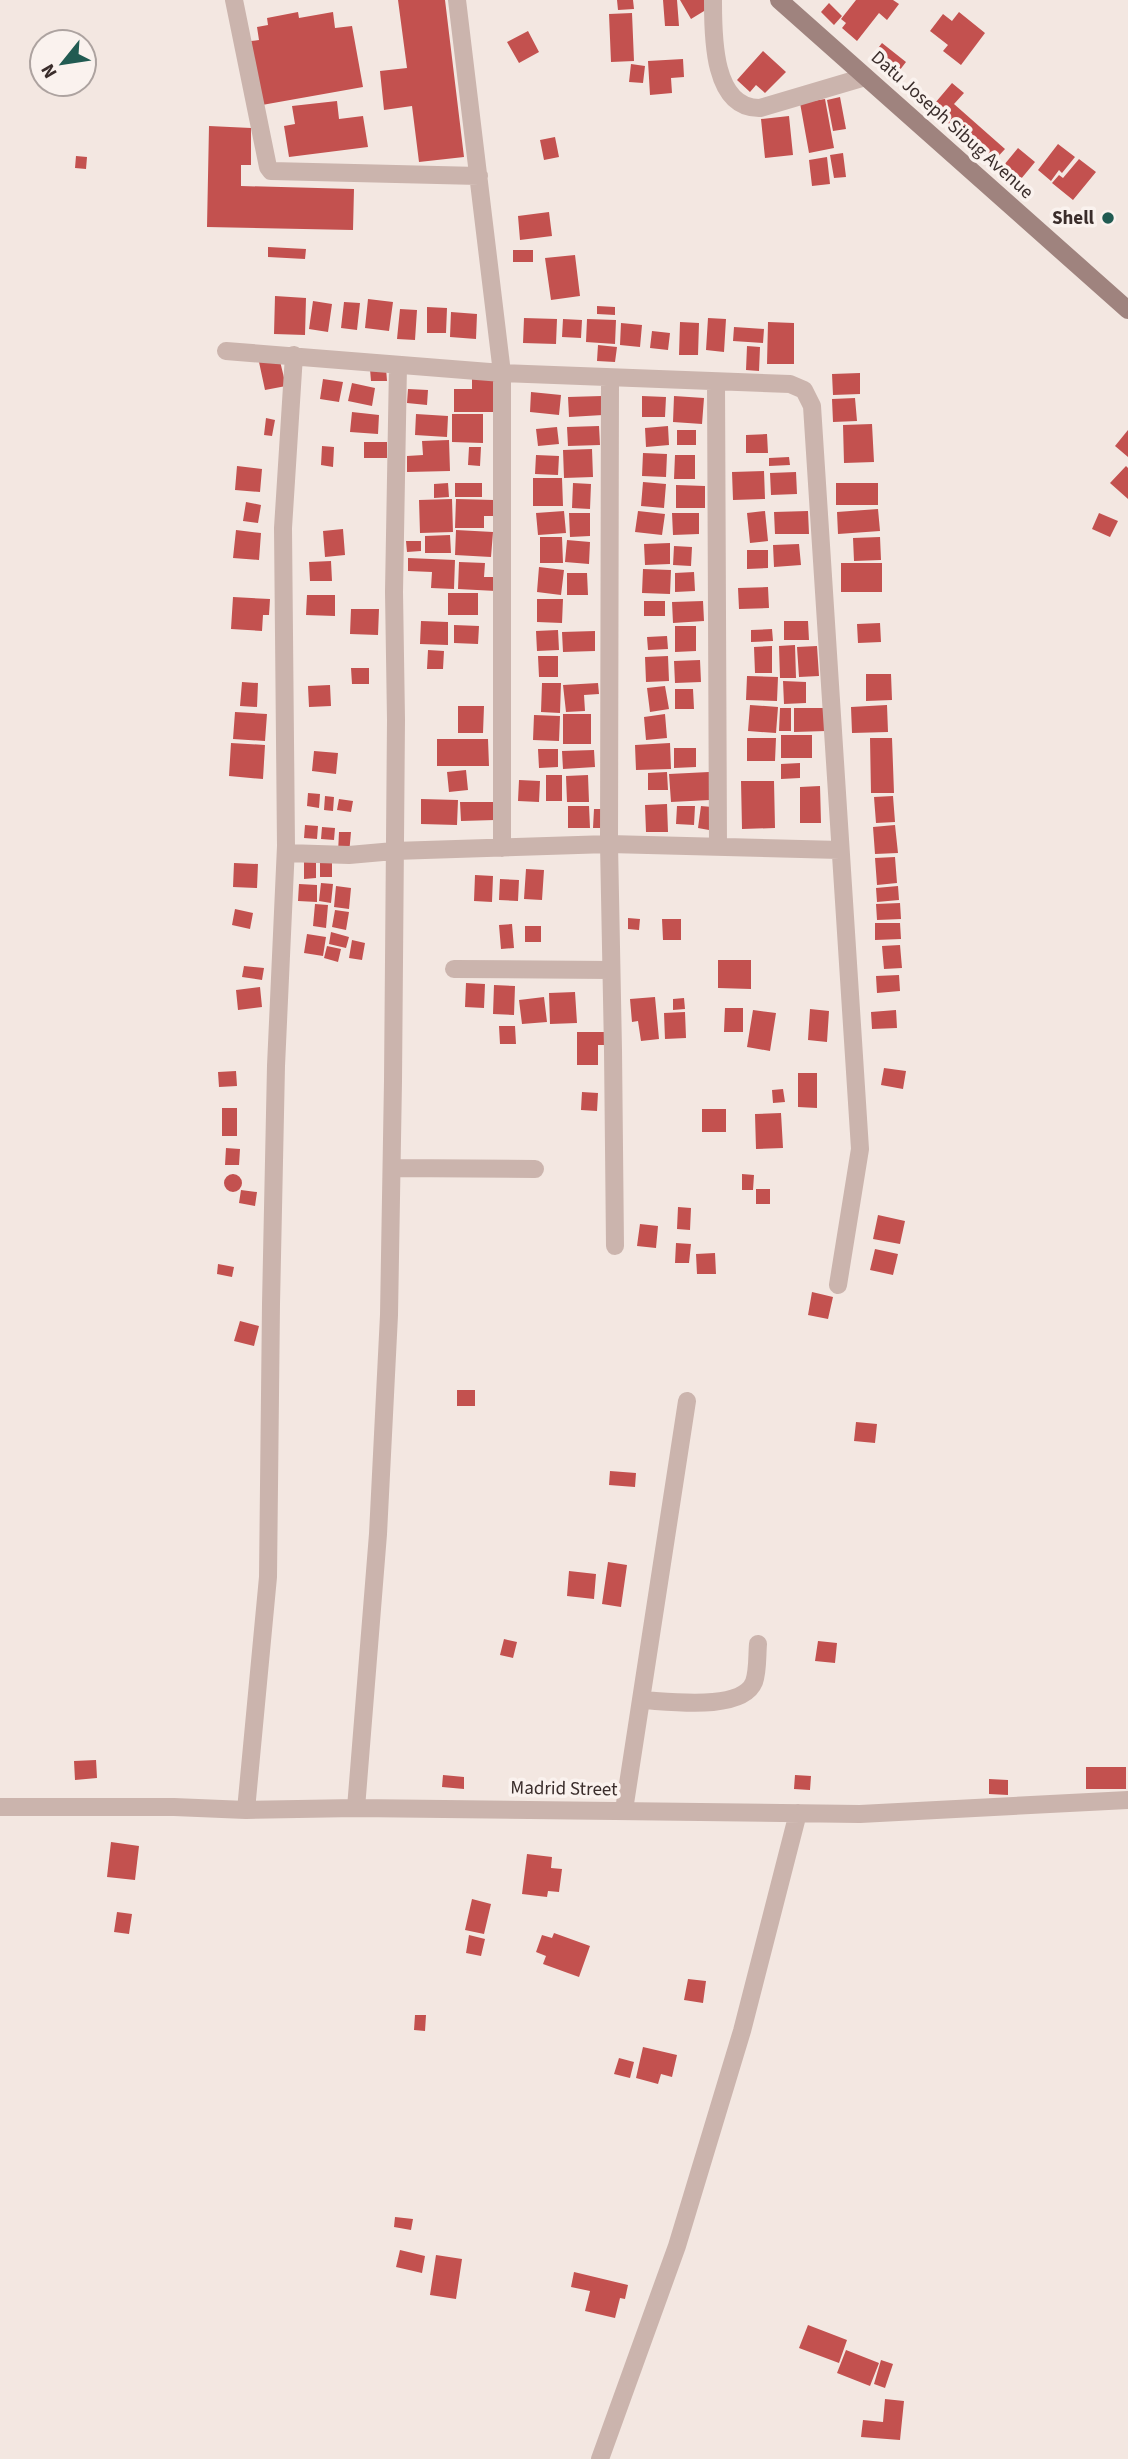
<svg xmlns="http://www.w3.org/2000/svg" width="1128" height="2459" viewBox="0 0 1128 2459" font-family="'Source Sans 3',sans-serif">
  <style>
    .building { fill: #c3514f }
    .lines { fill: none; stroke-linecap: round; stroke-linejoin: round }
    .minor { stroke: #cbb4ad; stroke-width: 18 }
    .secondary { stroke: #9f837e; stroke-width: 18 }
    .poi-dot { fill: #215b52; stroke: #faf2ee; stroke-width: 2.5 }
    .labels { text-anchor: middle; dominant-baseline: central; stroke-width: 7; stroke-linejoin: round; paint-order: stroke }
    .street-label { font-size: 19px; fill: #3a2d2b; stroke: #faf2ee }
    .poi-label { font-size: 19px; font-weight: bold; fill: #3a2d2b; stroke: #faf2ee; text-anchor: end }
  </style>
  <rect width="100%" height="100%" fill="#f3e7e1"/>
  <path class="building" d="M398,0H445L464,157L419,162L412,106L384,110L380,71L407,68Z
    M617,0H633L634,9L618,10Z
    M663,0H677L679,26H665Z
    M680,0H704L709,8L691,19Z
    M856,0H893L899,4L887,20L879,13L857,41L842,28L846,23L841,19Z
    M829,3L842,16L834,25L821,12Z
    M298,12L299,18L333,12L335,28L352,26L363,87L262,105L251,41L259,40L257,27L268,25L267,18Z
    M959,12L985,33L961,65L943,51L948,45L930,31L943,14L952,21Z
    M632,13L634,61L611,62L609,14Z
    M528,31L539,52L519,63L507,42Z
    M882,43L906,62L896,75L872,56Z
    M763,51L786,72L765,93L756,85L750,92L737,80Z
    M683,59L684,77L671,78L672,93L650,95L648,61Z
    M631,64L645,66L643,83L629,82Z
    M952,83L964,93L954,104L1005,149L992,163L930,109Z
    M840,97L846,129L833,131L827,100Z
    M825,99L834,148L809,153L800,103Z
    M337,101L339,119L363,116L368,147L289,157L284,126L295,124L292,106Z
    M789,116L793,155L765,158L761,119Z
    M209,126L251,128V165H241V186L354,189L353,230L207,227Z
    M555,137L559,157L544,160L540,140Z
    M1058,144L1075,157L1062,173L1059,170L1051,181L1038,170Z
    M1018,148L1035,162L1016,185L999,171Z
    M843,153L846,177L834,178L830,155Z
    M76,156L87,157L86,169L75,168Z
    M827,157L830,184L812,186L809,160Z
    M1079,159L1096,172L1073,200L1052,183L1059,175L1063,178Z
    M549,212L552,236L520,240L518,216Z
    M268,247L306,249L305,259L268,257Z
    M513,250H533V262H513Z
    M575,255L580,296L551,300L545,258Z
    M275,296L306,298L305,335L274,334Z
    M368,299L393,302L389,331L365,328Z
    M313,301L332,304L328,332L309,329Z
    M344,302L360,303L357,330L341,328Z
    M597,306L615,307V315L597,314Z
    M427,307L447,308L446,333H427Z
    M400,309L417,310L415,340L397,339Z
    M451,312L477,314L476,339L450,337Z
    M524,318L557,319L556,344L523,343Z
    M708,318L726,319L724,352L706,350Z
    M563,319L582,320L581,338L562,337Z
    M587,319L616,320L615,344L586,342Z
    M680,322L699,323L698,355H679Z
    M768,322L794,323V364H767Z
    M621,323L642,325L640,347L620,345Z
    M734,327L764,329L763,343L733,341Z
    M652,331L670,333L668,350L650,348Z
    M598,345L617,347L615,362L597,361Z
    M747,346L760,347L759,371L746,370Z
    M279,357L286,386L265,390L259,362Z
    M386,368L387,381H371L370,369Z
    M860,373V394L833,395L832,374Z
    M472,374H497V412H454V389H472Z
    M323,379L343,382L339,402L320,399Z
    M352,383L375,388L372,406L348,401Z
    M408,389L428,390L427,405L407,403Z
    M531,392L561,395L559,415L530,412Z
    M602,396L603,415L569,417L568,397Z
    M642,396L666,397L665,417H642Z
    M674,396L704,398L702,424L673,422Z
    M855,398L857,421L833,422L832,399Z
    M352,412L379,415L378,434L350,432Z
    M416,414L448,416L447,437L415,435Z
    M452,414H483V443L452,442Z
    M266,418L275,420L272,436L264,435Z
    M872,424L874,462L844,463L843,425Z
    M599,426L600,445L568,446L567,427Z
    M668,426L669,445L646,447L645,428Z
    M557,427L559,444L538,446L536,429Z
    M677,430H696V445H677Z
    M1128,430V457L1115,446Z
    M767,434L768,453H746V435Z
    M449,440L450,471L407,472V456L423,455L422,441Z
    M364,442H387V458H364Z
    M322,446L334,447L333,467L321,465Z
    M469,447H481L480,466L468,465Z
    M592,449L593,477L564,478L563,450Z
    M643,453L667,454L666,477L642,476Z
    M536,455L559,456L558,475L535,474Z
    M675,455H695V479H674Z
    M789,457L790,465L769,466V458Z
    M237,466L262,469L260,492L235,490Z
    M1126,466L1128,468V499L1110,483Z
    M764,471L765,499L733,500L732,472Z
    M796,472L797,494L771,495L770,473Z
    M533,478H562L563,506H533Z
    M643,482L666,484L664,508L641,506Z
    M448,483L449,497L434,498V484Z
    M455,483H482V497H455Z
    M573,483L591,484L590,509L572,508Z
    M836,483H878V505H836Z
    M676,485L705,486V508H676Z
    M452,499L453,532L420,533L419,500Z
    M456,499L494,500V516H484V528H455Z
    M246,502L261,505L258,523L243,521Z
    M878,509L880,531L838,534L837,512Z
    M564,511L566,533L538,535L536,513Z
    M638,511L665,514L662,535L635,532Z
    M765,511L768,541L750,543L747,513Z
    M808,511L809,534H775L774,512Z
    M569,513H590V536L570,537Z
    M672,513H699V534L673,535Z
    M1099,513L1118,521L1110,537L1092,529Z
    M343,529L345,555L325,557L323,531Z
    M236,530L261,533L259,560L233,558Z
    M456,530L493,532L491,557L455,555Z
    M450,535L451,553H425V536Z
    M540,537H562L563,563H540Z
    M880,537L881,560L854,561L853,538Z
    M567,540L590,542L589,564L565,562Z
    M406,541H421V551L407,552Z
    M670,543V564L645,565L644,544Z
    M799,544L801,565L774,567L773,545Z
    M674,546L692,547L691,566L673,565Z
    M747,550H768V568L747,569Z
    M408,558L455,560L454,589L431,588L432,572L408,571Z
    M331,561L332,581H310L309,562Z
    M459,562L485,563L484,577H496V591L458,589Z
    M841,563H882V592H841Z
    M539,567L564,570L561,595L537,592Z
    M643,569L671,570L670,594L642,593Z
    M694,572L695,591L675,592V573Z
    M567,573H587L588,595H567Z
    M768,587L769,608L739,609L738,588Z
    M448,593H478V615H448Z
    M307,595H335V616L306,615Z
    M233,597L270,599L269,615H263L262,631L231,629Z
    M537,599H563L562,623L537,622Z
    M644,601H665V616H644Z
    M703,601L704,621L673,623L672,602Z
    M351,609H379L378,635L350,634Z
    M421,621L448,622V645L420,644Z
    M784,621H808L809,640H784Z
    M880,623L881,642L858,643L857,624Z
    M454,625L479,626L478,644L454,643Z
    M675,626H696V651L675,652Z
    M772,629L773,641L751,642V630Z
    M558,630L559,650L537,651L536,631Z
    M595,631V651L563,652L562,632Z
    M667,636L668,649L648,650L647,637Z
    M795,645L796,678H780L779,646Z
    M772,646V673H755L754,647Z
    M817,646L819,676L799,677L797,647Z
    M428,650L444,651L443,669H427Z
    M538,656H558V677H539Z
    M668,656L669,681L646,682L645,657Z
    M700,660L701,682L675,683L674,661Z
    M351,668H369V684H352Z
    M866,674H891L892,700L866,701Z
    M747,676L778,677L777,701L746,700Z
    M783,681L806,682V703L784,704Z
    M242,682L258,683L257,707L240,706Z
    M542,683H561L560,713L541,712Z
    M598,683L599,694L584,695L585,711L566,712L563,685Z
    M330,685L331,706L309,707L308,686Z
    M665,686L669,709L650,712L647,688Z
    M675,689H693L694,709H675Z
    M750,705L778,707L776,733L748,731Z
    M887,705L888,732L852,733L851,707Z
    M458,706H484L483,733H458Z
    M780,708H791V731H779Z
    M794,708H826V731L794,732Z
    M235,712L267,714L265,741L233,739Z
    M563,714H591V744H563Z
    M665,714L667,738L646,740L644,717Z
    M534,715L560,716L559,741L533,740Z
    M781,735H812V758H781Z
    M747,738H776L775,761H747Z
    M870,738H892L894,793H871Z
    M437,739H488L489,766H437Z
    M231,743L265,745L263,779L229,776Z
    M670,743L671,769L636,770L635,745Z
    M674,748H696V767L674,768Z
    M538,749H558V767L539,768Z
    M594,750L595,767L563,769L562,751Z
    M314,751L338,753L336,774L312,771Z
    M800,763V778L781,779V764Z
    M466,770L468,790L449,792L447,772Z
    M667,772L668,790H648V773Z
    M709,772L710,800L671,802L669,774Z
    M546,775H562V801H546Z
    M588,775L589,802H567L566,776Z
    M519,780L540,781L539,802L518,801Z
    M741,781H774L775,828L742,829Z
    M820,786L821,823H800V787Z
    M308,793L320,794L319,808L307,806Z
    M325,796L334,797L333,811L324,810Z
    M893,796L895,822L876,823L874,797Z
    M339,799L353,801L351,812L337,810Z
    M421,799L458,800L457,825L421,824Z
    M460,802H494L495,820L461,821Z
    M667,804L668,832H646L645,805Z
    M568,806H589L590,828H568Z
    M677,806H695L694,825L676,824Z
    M701,806L712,807L709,830L698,828Z
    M594,809H605V828H593Z
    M305,825L318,826L317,839L304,838Z
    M895,825L898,853L875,854L873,827Z
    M322,827L335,828L334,840L321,839Z
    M339,832H351L349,854L338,853Z
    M316,855V878L304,879V856Z
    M320,855H332V877H320Z
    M895,857L897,883L877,885L875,858Z
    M234,863L258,864L257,888L233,887Z
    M526,869L544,870L542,900L524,899Z
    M475,875L493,876L492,902L474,901Z
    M500,879L519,880L518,901L499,900Z
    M321,883L333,884L331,903L319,901Z
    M299,884L317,885V902L298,901Z
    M336,886L351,888L349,909L334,907Z
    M898,886L899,900L877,902L876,888Z
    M900,903L901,919L877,920L876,904Z
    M315,904L328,905L326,928L313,926Z
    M235,909L253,913L250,929L232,925Z
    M335,910L349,912L346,930L332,927Z
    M628,918L640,919L639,930L628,929Z
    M662,919H681V940H663Z
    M875,923H900L901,939L875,940Z
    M512,924L514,948L501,949L499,925Z
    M525,926H541V942H525Z
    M331,932L349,937L346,948L329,944Z
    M307,934L326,937L323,956L304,953Z
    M352,940L365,943L362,960L349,958Z
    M900,945L902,968L884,969L882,946Z
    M327,946L341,949L338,962L324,958Z
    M718,960H751V989L718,988Z
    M244,966L264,968L262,980L242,977Z
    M899,975L900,991L877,993L876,976Z
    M466,983L485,984L484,1008L465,1007Z
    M494,985L515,986L514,1015L493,1014Z
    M260,987L262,1007L238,1010L236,990Z
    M575,992L577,1023L550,1024L549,993Z
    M544,997L547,1022L522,1024L519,1000Z
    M655,997L659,1039L641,1041L638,1021L632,1022L630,999Z
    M684,998L685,1009L673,1010V999Z
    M725,1008H743V1032H724Z
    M810,1009L829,1011L827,1042L808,1040Z
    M753,1010L776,1013L770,1051L747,1047Z
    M896,1010L897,1028L872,1029L871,1012Z
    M685,1012L686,1038L665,1039L664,1013Z
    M499,1026H515L516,1044H500Z
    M577,1032H605V1045H598V1065H577Z
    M884,1068L906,1071L903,1089L881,1085Z
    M236,1071L237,1086L219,1087L218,1072Z
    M798,1073H817V1108L798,1107Z
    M783,1089L785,1102L773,1103L772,1090Z
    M582,1092L598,1093L597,1111L581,1110Z
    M222,1108H237V1136H222Z
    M702,1109H726V1132H702Z
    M781,1113L783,1148L756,1149L755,1114Z
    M226,1148L240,1149L239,1165H225Z
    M742,1174L754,1175L753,1190H742Z
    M224 1183a9 9 0 1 1 18 0a9 9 0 1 1-18 0Z
    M756,1189H770V1204H756Z
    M241,1190L257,1192L255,1206L239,1203Z
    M678,1207L691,1208L690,1230L677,1229Z
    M878,1215L905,1221L900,1244L873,1239Z
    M640,1224L658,1226L656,1248L637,1246Z
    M676,1243L691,1244L689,1263H675Z
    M875,1249L898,1254L893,1275L870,1270Z
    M715,1253L716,1274H697L696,1254Z
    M218,1264L234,1267L232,1277L217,1274Z
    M812,1292L833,1297L828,1319L808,1315Z
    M240,1321L259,1326L254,1346L234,1341Z
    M457,1390H475V1406H457Z
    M856,1422L877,1424L875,1443L854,1441Z
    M610,1471L636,1473L635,1487L609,1485Z
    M608,1562L627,1565L621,1607L602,1604Z
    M569,1571L596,1574L594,1599L567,1596Z
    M504,1639L517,1642L513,1658L500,1655Z
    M818,1641L837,1643L835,1663L815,1661Z
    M96,1760L97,1778L75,1780L74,1761Z
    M1086,1767H1126V1789H1086Z
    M443,1775L464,1777V1789L442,1787Z
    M795,1775L811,1776L810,1790L794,1789Z
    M989,1779L1008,1780V1795L989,1794Z
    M111,1842L139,1846L135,1880L107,1877Z
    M527,1854L552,1857L551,1868L562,1869L559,1892L548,1891L547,1897L522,1894Z
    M472,1899L491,1904L484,1934L465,1930Z
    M117,1912L132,1914L129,1934L114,1932Z
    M554,1933L590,1946L579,1977L543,1964L546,1956L536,1952L542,1935L552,1938Z
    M469,1935L485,1939L481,1956L466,1953Z
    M688,1979L706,1981L703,2003L684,2000Z
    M415,2015H426L425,2031L414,2030Z
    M643,2047L677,2055L672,2077L661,2074L658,2084L636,2078Z
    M619,2058L634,2062L630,2078L614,2074Z
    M395,2217L413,2219L411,2230L394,2227Z
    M400,2250L425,2256L422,2273L396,2267Z
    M436,2255L462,2259L456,2299L430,2295Z
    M574,2272L628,2285L625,2299L620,2298L615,2318L585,2311L590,2291L571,2287Z
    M808,2325L847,2340L839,2363L799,2348Z
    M846,2350L879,2363L870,2386L837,2373Z
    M881,2360L893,2364L885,2388L874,2384Z
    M885,2399L904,2401L900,2440L861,2437L863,2420L883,2422Z"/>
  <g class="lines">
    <path class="minor" d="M234,0L268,167L271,171L479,176
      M457,0L502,373V848
      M713,0C713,34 712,109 760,108L865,77
      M226,351L502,373L790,384L804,390L812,406L860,1149L838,1285
      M610,378L609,844L613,1050L615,1246
      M716,382L718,845
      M286,853L349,855L394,851L609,844L840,850
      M454,969L611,970
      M392,1168L535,1169
      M641,1700C667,1701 742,1712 754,1682C758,1671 757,1655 758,1644
      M0,1807H174L246,1810L356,1808L860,1814L1128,1800
      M356,1808L378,1534L389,1315L393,1081L396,720L394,592L398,365
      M246,1810L268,1577L271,1304L276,1066L286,846L283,528L294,355
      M624,1810L687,1401
      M600,2459L677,2246L742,2031L798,1813"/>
    <path class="secondary" d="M779,0L1128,310"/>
  </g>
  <circle class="poi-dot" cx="1108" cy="218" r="7"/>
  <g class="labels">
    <g class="street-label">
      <text transform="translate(952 125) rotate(42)">Datu Joseph Sibug Avenue</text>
      <text transform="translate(564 1789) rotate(1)">Madrid Street</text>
    </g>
    <g class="poi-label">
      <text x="1094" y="218">Shell</text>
    </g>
  </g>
  <g transform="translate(63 63) rotate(240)"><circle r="33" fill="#faf2ee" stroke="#ada3a0" stroke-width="2"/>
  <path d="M0-5L12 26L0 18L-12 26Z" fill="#215b52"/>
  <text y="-10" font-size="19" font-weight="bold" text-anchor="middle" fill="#3a2d2b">N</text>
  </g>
</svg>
